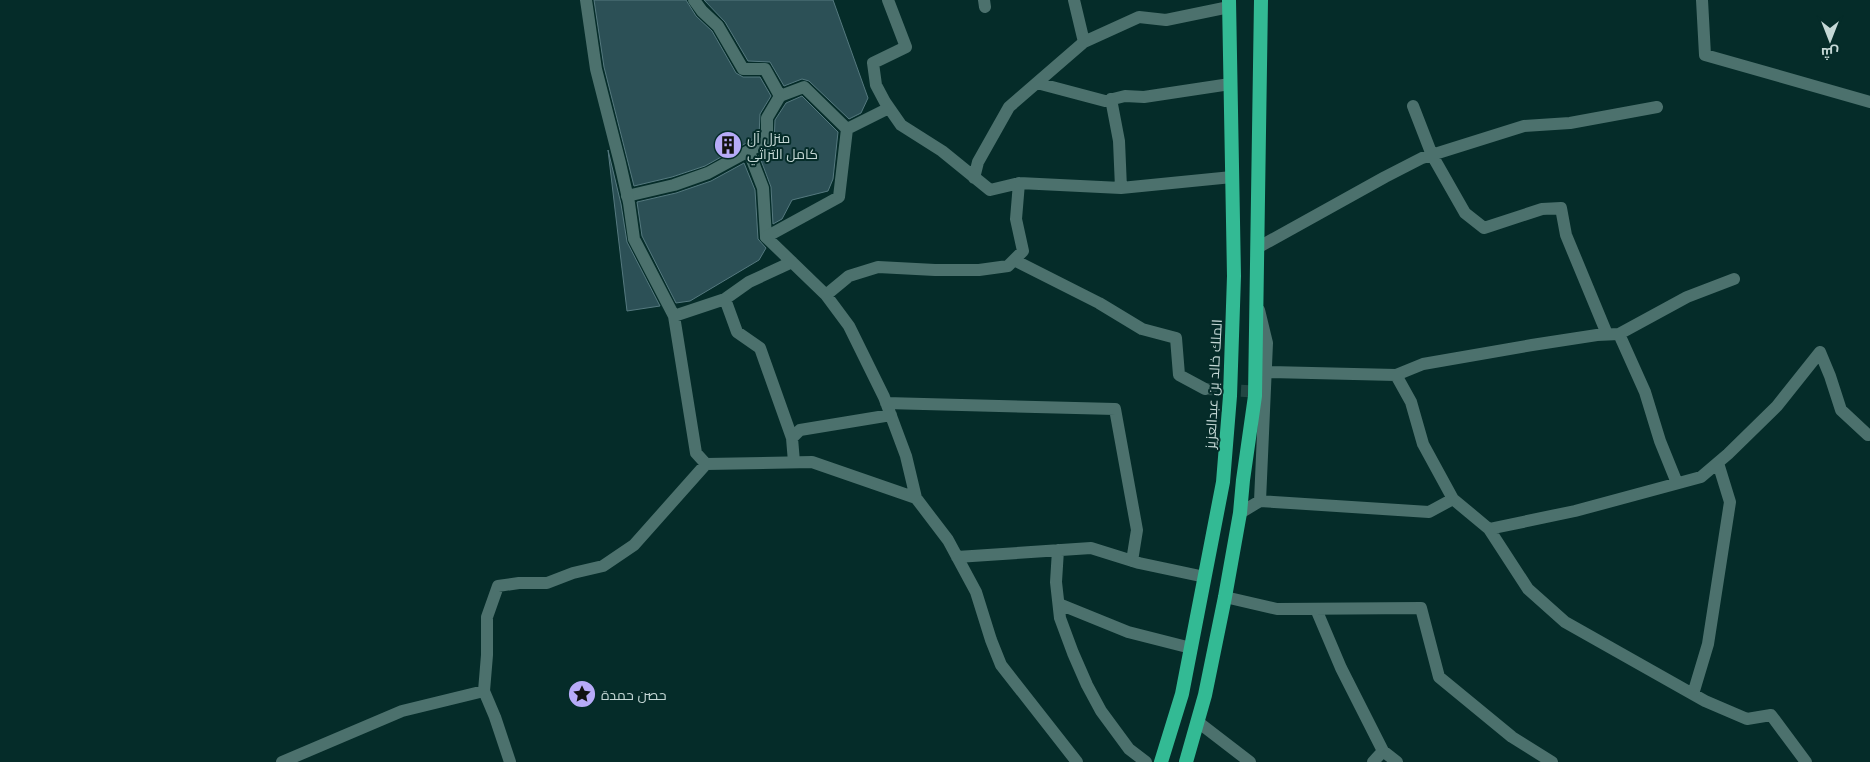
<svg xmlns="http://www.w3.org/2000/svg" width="1870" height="762" viewBox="0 0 1870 762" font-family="'Golos Text',Cairo,sans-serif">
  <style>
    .building { fill: #2c5056; stroke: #55797f }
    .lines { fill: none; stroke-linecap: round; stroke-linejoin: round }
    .minor-tunnel { stroke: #224643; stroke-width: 12; stroke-dasharray: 12 6; stroke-linecap: butt }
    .pedestrian { stroke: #4c716d; stroke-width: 12 }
    .minor { stroke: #4c716d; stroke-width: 12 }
    .trunk { stroke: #33ba94; stroke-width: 14 }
    .labels { text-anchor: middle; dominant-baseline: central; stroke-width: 4; stroke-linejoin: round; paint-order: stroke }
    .poi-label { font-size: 14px; fill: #c5d8d6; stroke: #052c29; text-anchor: start }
    .street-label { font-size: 14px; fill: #c5d8d6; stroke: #052c29 }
  </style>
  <rect width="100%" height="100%" fill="#052c29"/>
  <path class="building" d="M594,0H686L696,16L712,31L736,73L743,77H760L771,96L760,114L759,136L705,166L672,177L634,186L604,67Z
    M704,0H833L868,98L861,113L849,119L809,81L802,79L784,86L770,62L748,61L725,22Z
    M802,96L838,132L833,179L828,191L792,200L782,219L773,224L771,187L759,155L774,145L775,120L786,103Z
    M608,150L621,204L627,242L660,306L627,311Z
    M744,163L755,190L758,239L766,248L759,260L690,301L676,303L642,236L637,202L676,193L711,181Z"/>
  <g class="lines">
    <path class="minor-tunnel" d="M1205,389L1265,392"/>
    <path class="pedestrian" d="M749,152L763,188L766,237
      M627,196L674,185L708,173L767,141V118L780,96"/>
    <path class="minor" d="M586,0L596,69L620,163L629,203L634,239L674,316L696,453L706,464L812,462L916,498L948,540L976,592L991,640L1001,665L1077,762
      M694,0L702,11L718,26L743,69H765L780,96L804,87L847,129
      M888,0L906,47L873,63L876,85L885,102L901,125L942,151L990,190L1019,183L1121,188L1232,177
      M984,0L985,7
      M1074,0L1084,42
      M1702,0L1705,55L1870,102
      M1037,83L1105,101L1125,96L1144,97L1230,84
      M1111,99L1119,141L1121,188
      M1413,106L1432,155L1465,213L1484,228L1542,209L1561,208L1566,235L1607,334
      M847,129L839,197L766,237L826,295L849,326L884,397L906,456L916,498
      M847,129L889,108
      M974,178L978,162L1009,107L1084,42L1139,17L1166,20L1229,7
      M1257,248L1385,177L1422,158L1524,126L1570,123L1657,107
      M1014,260L1099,303L1142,329L1176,338L1179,375L1205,389
      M826,295L849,276L878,267L935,270H979L1008,266L1023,251L1016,219L1019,183
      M725,299L737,332L760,348L792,438L794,462
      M1259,310L1267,343L1260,501
      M674,316L725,299L749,282L792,262
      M1619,334L1645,392L1660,441L1677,483
      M1266,372L1396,375L1411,402L1423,444L1453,499
      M1396,375L1423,364L1532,345L1597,335L1619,334L1687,297L1734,279
      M886,403L1115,409L1137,530L1132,561
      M792,438L800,430L891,415
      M1240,513L1260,501L1429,512L1453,499L1489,529L1528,589L1565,622L1705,701L1747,719L1771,715L1806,762
      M1489,529L1575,511L1701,477L1728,454L1777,406L1820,352L1830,376L1841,410L1868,435
      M1058,550L1056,582L1060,618L1073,653L1087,685L1101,711L1129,749L1146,762
      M957,557L1091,548L1139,563L1205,577
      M1225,597L1277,609L1421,608L1439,677L1512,737L1552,762
      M1059,604L1128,632L1191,648
      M1316,609L1341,668L1383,751L1397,762
      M1693,694L1708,644L1730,502L1718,463
      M1198,722L1250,762
      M282,762L402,711L484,691
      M510,762L495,717L484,691L487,655V617L498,586L519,583H547L573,573L603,566L634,545L706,464
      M1373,762L1383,751"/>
    <path class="trunk" d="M1161,762L1182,694L1223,482L1230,396L1234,276L1229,0
      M1186,762L1205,695L1225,597L1240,513L1243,480L1255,396L1261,0"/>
  </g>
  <defs>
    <symbol id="building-disc" viewBox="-11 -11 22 22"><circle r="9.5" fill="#b7abf8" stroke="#052c29"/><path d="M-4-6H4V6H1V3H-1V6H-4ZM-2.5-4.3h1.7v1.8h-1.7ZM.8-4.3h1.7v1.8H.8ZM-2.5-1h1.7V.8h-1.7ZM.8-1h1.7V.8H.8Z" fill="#111"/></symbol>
    <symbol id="sight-disc" viewBox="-11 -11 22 22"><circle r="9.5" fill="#b7abf8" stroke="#052c29"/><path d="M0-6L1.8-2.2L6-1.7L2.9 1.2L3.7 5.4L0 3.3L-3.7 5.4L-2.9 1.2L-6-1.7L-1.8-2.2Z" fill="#111"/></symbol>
  </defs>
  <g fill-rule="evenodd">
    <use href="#building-disc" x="712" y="129" width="32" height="32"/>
    <use href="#sight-disc" x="566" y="678" width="32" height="32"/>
  </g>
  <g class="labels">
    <g class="poi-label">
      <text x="747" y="137">منزل آل<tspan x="747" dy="16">كامل التراثي</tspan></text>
      <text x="601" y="694">حصن حمدة</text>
    </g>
    <g class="street-label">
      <text transform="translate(1213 384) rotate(-87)">الملك خالد بن عبدالعزيز</text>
    </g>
  </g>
  <g transform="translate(1830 40) rotate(180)" stroke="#052c29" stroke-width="4" paint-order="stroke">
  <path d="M0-4L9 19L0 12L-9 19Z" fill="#c5d8d6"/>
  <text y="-8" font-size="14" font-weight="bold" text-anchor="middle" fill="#c5d8d6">ش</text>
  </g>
</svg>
